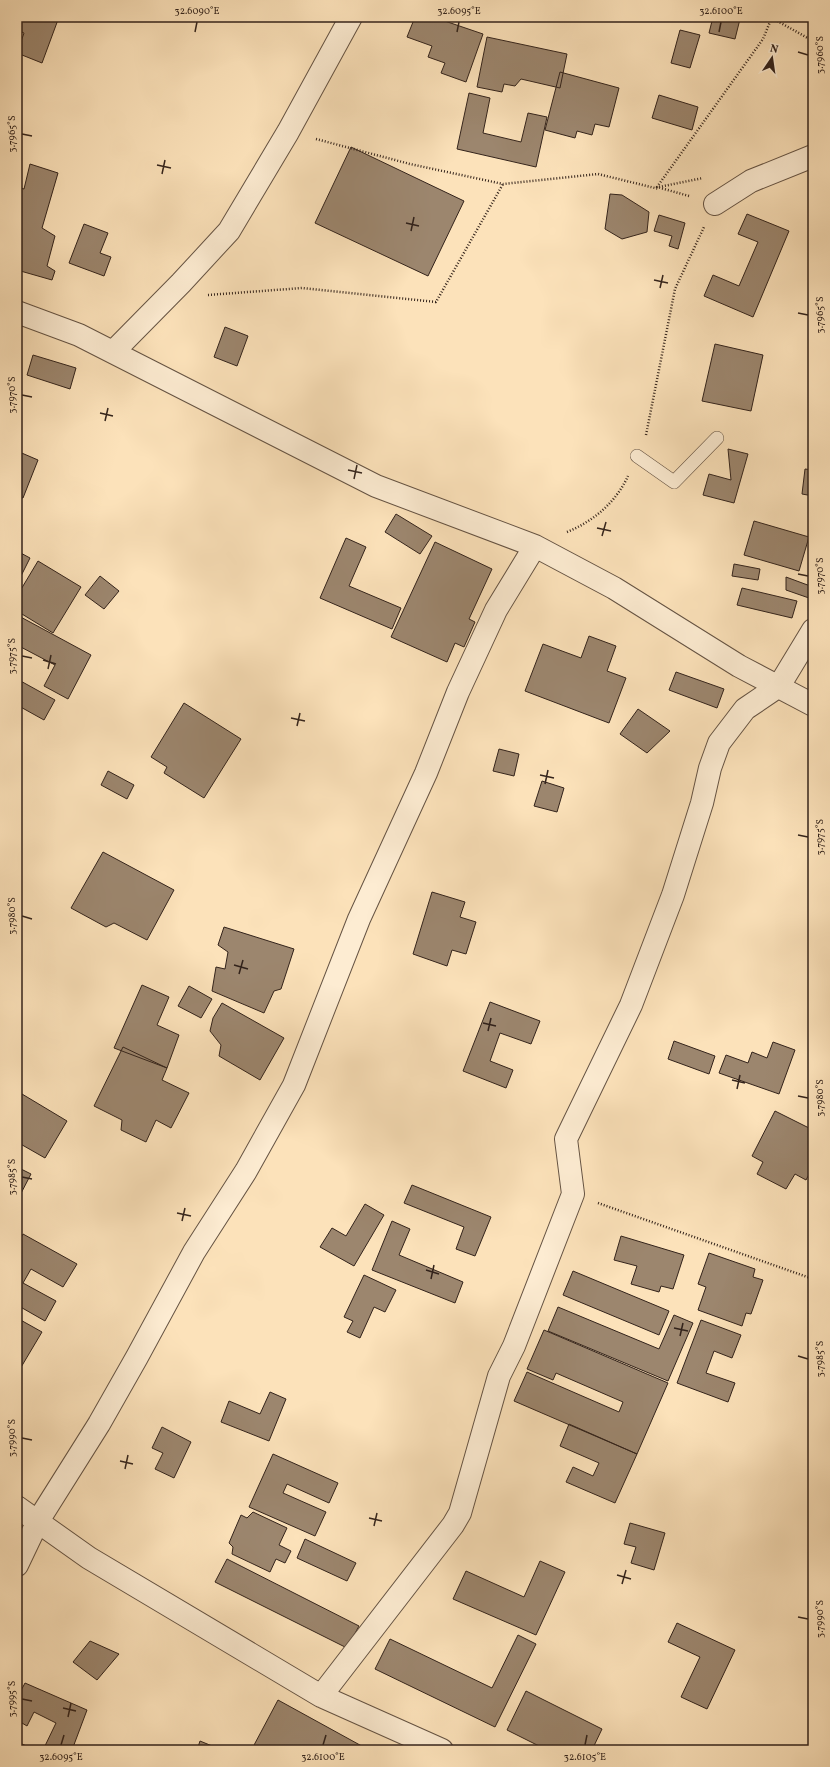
<svg xmlns="http://www.w3.org/2000/svg" width="830" height="1767" viewBox="0 0 830 1767" font-family="Vollkorn,serif">
  <style>
    .building { fill: #9c866e; stroke: #33231b }
    .lines { fill: none; stroke-linecap: round; stroke-linejoin: round }
    .lane-casing { stroke: #655343; stroke-width: 14 }
    .street-casing { stroke: #655343; stroke-width: 24 }
    .path { stroke: #33231b; stroke-width: 2.5; stroke-dasharray: 1 2; stroke-linecap: butt }
    .lane { stroke: #fdecd2; stroke-width: 13 }
    .street { stroke: #fdecd2; stroke-width: 22 }
    .ticks { fill: none; stroke: #33231b; stroke-width: 1.5 }
    .neatline { fill: none; stroke: #33231b; stroke-width: 1.5 }
    .ticks-label { font-size: 10px; text-anchor: middle; fill: #33231b }
  </style>
  <rect width="100%" height="100%" fill="#fce2ba"/>
  <filter id="stains"><feTurbulence type="fractalNoise" baseFrequency=".005" numOctaves="4"/><feColorMatrix values="0 0 0 0 .2 0 0 0 0 .09 0 0 0 0 .02 0 0 0 .5 -.17"/></filter>
  <radialGradient id="worn" r=".72"><stop offset=".6" stop-color="#630" stop-opacity="0"/><stop offset="1" stop-color="#630" stop-opacity=".3"/></radialGradient>
  <path class="building" d="M17,17H59L42,63L17,53L24,33L17,30Z
    M415,17H433L483,34L466,82L441,73L445,63L428,57L432,46L407,37Z
    M713,17L740,19L735,39L709,33Z
    M680,30L700,35L690,68L671,63Z
    M487,37L567,54L560,88L521,79L515,86L504,84L502,92L477,87Z
    M560,72L619,88L609,127L595,124L592,135L577,131L575,138L545,130Z
    M469,93L490,98L483,133L521,142L528,113L547,117L536,167L457,149Z
    M659,95L698,107L692,130L652,118Z
    M351,147L464,201L428,276L315,223Z
    M30,164L58,173L42,228L55,236L47,266L55,271L52,280L17,270V187L24,189Z
    M610,194L622,195L649,212L647,232L622,239L605,229Z
    M747,214L789,231L753,317L704,296L713,275L739,286L758,242L738,234Z
    M659,215L685,223L678,249L669,246L672,236L654,231Z
    M84,224L108,233L100,253L111,257L104,276L69,263Z
    M225,327L248,336L237,366L214,357Z
    M715,344L763,355L751,411L702,401Z
    M33,355L76,368L70,389L27,375Z
    M728,449L748,454L734,503L703,495L709,474L731,480Z
    M17,451L38,460L23,498L17,497Z
    M805,469L813,470V496L802,494Z
    M396,514L432,536L420,554L385,532Z
    M754,521L809,537L799,571L744,555Z
    M346,538L366,547L349,586L401,608L392,629L320,598Z
    M435,542L492,569L469,619L475,622L464,647L455,643L447,662L391,637Z
    M17,551L30,558L17,584Z
    M38,561L81,587L53,633L17,611V596Z
    M734,564L760,569L758,580L732,576Z
    M100,576L119,591L104,609L85,595Z
    M786,577L813,587L809,598L786,590Z
    M742,588L797,601L792,618L737,605Z
    M17,615L91,655L68,699L44,686L55,665L17,645Z
    M589,636L616,646L607,671L626,678L609,723L525,691L543,644L581,658Z
    M676,672L724,689L717,708L669,690Z
    M17,679L55,700L44,720L17,705Z
    M184,703L241,739L204,798L164,773L167,767L151,757Z
    M638,709L670,731L647,753L620,734Z
    M499,749L519,754L514,776L493,771Z
    M108,771L134,785L127,799L101,785Z
    M542,781L564,788L557,812L534,806Z
    M103,852L174,890L147,940L114,923L106,927L71,908Z
    M432,892L465,902L460,917L476,922L466,954L452,950L447,966L413,954Z
    M224,927L294,949L281,989L274,991L264,1013L212,991L216,967L225,969L228,952L218,945Z
    M142,985L169,997L157,1025L179,1035L167,1068L114,1048Z
    M189,986L212,999L201,1018L178,1006Z
    M490,1002L540,1021L531,1044L500,1033L490,1061L513,1070L506,1088L463,1071Z
    M222,1003L284,1038L260,1080L219,1056L221,1045L210,1031L213,1018Z
    M674,1041L715,1056L709,1074L668,1059Z
    M773,1042L795,1050L779,1094L719,1073L726,1055L748,1063L752,1052L767,1058Z
    M123,1047L167,1068L162,1080L189,1093L171,1128L156,1120L146,1142L121,1130L122,1120L94,1106Z
    M17,1091L67,1121L45,1158L17,1142Z
    M775,1111L813,1130V1145L811,1150L813,1151V1167L806,1180L795,1174L786,1189L757,1174L763,1162L752,1156Z
    M17,1167L31,1174L17,1201Z
    M412,1185L491,1217L475,1256L456,1249L464,1227L404,1203Z
    M365,1204L384,1215L354,1266L320,1247L332,1228L346,1236Z
    M392,1221L410,1229L399,1255L463,1282L455,1303L372,1270Z
    M23,1234L77,1264L63,1287L31,1269L23,1283L56,1301L45,1321L17,1305V1245Z
    M621,1236L684,1255L673,1289L661,1286L659,1292L631,1284L637,1266L614,1260Z
    M709,1253L755,1269L753,1277L763,1280L751,1314L746,1313L742,1326L698,1310L706,1287L698,1284Z
    M573,1271L669,1311L659,1335L563,1295Z
    M364,1275L396,1290L385,1312L374,1307L360,1338L347,1332L353,1321L344,1317Z
    M558,1307L659,1349L674,1315L693,1323L668,1381L548,1331Z
    M17,1318L42,1332L17,1374Z
    M701,1320L741,1335L732,1358L714,1351L706,1373L735,1383L728,1402L677,1383Z
    M544,1330L668,1383L637,1454L514,1401L527,1372L619,1412L623,1402L556,1373L553,1380L527,1369Z
    M270,1392L286,1399L269,1441L221,1422L229,1401L260,1414Z
    M569,1424L637,1454L615,1503L566,1482L573,1467L593,1476L599,1463L560,1446Z
    M162,1427L191,1442L174,1478L155,1469L163,1453L152,1448Z
    M273,1454L338,1483L329,1503L287,1484L283,1493L326,1512L315,1536L249,1507Z
    M253,1512L287,1528L279,1545L291,1551L285,1563L276,1559L270,1572L232,1554L233,1547L229,1543L241,1515L247,1518Z
    M630,1523L665,1533L654,1570L631,1563L636,1547L624,1544Z
    M305,1539L356,1563L347,1581L297,1558Z
    M227,1559L359,1626L347,1648L215,1582Z
    M540,1561L565,1572L536,1635L453,1599L466,1571L524,1597Z
    M677,1623L735,1650L707,1709L681,1697L700,1657L668,1642Z
    M518,1635L536,1644L495,1727L375,1669L390,1639L492,1688Z
    M90,1641L119,1654L97,1680L73,1662Z
    M25,1683L87,1710L72,1750H43L56,1723L34,1712L27,1726L17,1720V1698Z
    M526,1691L602,1729L592,1750H547L507,1730Z
    M278,1700L369,1750H258L253,1747Z
    M200,1741L217,1748V1750H197Z
    M17,1742L36,1750H17Z"/>
  <g class="lines">
    <defs>
      <path id="lane" d="M637,456L674,482L717,438"/>
      <path id="street" d="M715,204L751,181L813,156
        M17,312L79,335L376,486L535,546L614,588L739,666L813,705
        M113,352L181,283L229,231L288,132L351,17
        M17,1507L89,1558L321,1696L442,1750
        M17,1565L38,1521L99,1424L137,1357L194,1252L246,1171L294,1085L359,919L426,773L458,692L496,610L535,546
        M321,1696L453,1525L460,1513L499,1376L514,1346L573,1194L566,1139L631,1005L673,895L702,803L710,768L719,743L745,709L779,686L813,630"/>
    </defs>
    <use href="#lane" class="lane-casing"/>
    <use href="#street" class="street-casing"/>
    <path class="path" d="M772,18L813,41
      M316,139L410,164L503,184L598,174L659,189
      M659,187L703,178
      M689,196L657,187L763,39L772,17
      M208,295L302,288L436,302L503,184
      M646,435L675,289L704,227
      M567,532C594,521 616,502 628,476
      M598,1203L813,1279"/>
    <use href="#lane" class="lane"/>
    <use href="#street" class="street"/>
  </g>
  <path class="ticks" d="M195,32L197,22M457,32L459,22M719,32L721,22M798,52L808,55M22,134L32,136M157,165L171,168M162,174L165,160M406,223L419,226M411,231L414,217M654,280L668,283M660,288L663,275M798,313L808,315M22,395L32,397M100,413L113,416M105,421L108,408M348,470L362,473M354,479L357,465M597,528L611,531M602,536L606,522M798,574L808,576M22,656L32,658M43,660L56,664M48,669L51,655M291,718L305,721M297,726L300,713M540,775L554,778M545,784L548,770M798,835L808,837M22,916L32,919M234,965L248,969M239,974L243,960M483,1023L496,1026M488,1031L491,1018M732,1080L745,1083M737,1089L740,1075M798,1096L808,1098M22,1177L32,1179M177,1213L191,1216M182,1221L185,1208M426,1270L439,1274M431,1279L434,1265M674,1328L688,1331M680,1336L683,1323M798,1356L808,1359M22,1438L32,1440M120,1461L133,1464M125,1469L128,1455M369,1518L382,1521M374,1526L377,1513M617,1575L631,1579M622,1584L626,1570M798,1617L808,1619M22,1699L32,1701M63,1708L76,1711M68,1717L71,1703M61,1745L64,1735M323,1745L326,1735M585,1745L587,1735"/>
  <rect width="830" height="1767" fill="none" stroke="#fce2ba" stroke-width="44"/>
  <g transform="translate(772 58) rotate(13)" stroke="#fdecd2" stroke-width="3" paint-order="stroke">
  <path d="M0-3L7 15L0 10L-7 15Z" fill="#33231b"/>
  <text y="-6" font-size="11" font-weight="bold" text-anchor="middle" fill="#33231b">N</text>
  </g>
  <rect x="22" y="22" width="786" height="1723" class="neatline"/>
  <g class="ticks-label">
    <text x="197" y="14">32.6090°E</text>
    <text x="459" y="14">32.6095°E</text>
    <text x="721" y="14">32.6100°E</text>
    <text transform="translate(819 55) rotate(-90)" y="4">3.7960°S</text>
    <text transform="translate(11 134) rotate(-90)" y="4">3.7965°S</text>
    <text transform="translate(819 315) rotate(-90)" y="4">3.7965°S</text>
    <text transform="translate(11 395) rotate(-90)" y="4">3.7970°S</text>
    <text transform="translate(819 576) rotate(-90)" y="4">3.7970°S</text>
    <text transform="translate(11 656) rotate(-90)" y="4">3.7975°S</text>
    <text transform="translate(819 837) rotate(-90)" y="4">3.7975°S</text>
    <text transform="translate(11 916) rotate(-90)" y="4">3.7980°S</text>
    <text transform="translate(819 1098) rotate(-90)" y="4">3.7980°S</text>
    <text transform="translate(11 1177) rotate(-90)" y="4">3.7985°S</text>
    <text transform="translate(819 1359) rotate(-90)" y="4">3.7985°S</text>
    <text transform="translate(11 1438) rotate(-90)" y="4">3.7990°S</text>
    <text transform="translate(819 1619) rotate(-90)" y="4">3.7990°S</text>
    <text transform="translate(11 1699) rotate(-90)" y="4">3.7995°S</text>
    <text x="61" y="1760">32.6095°E</text>
    <text x="323" y="1760">32.6100°E</text>
    <text x="585" y="1760">32.6105°E</text>
  </g>
  <rect width="100%" height="100%" filter="url(#stains)"/>
  <rect width="100%" height="100%" fill="url(#worn)"/>
</svg>
